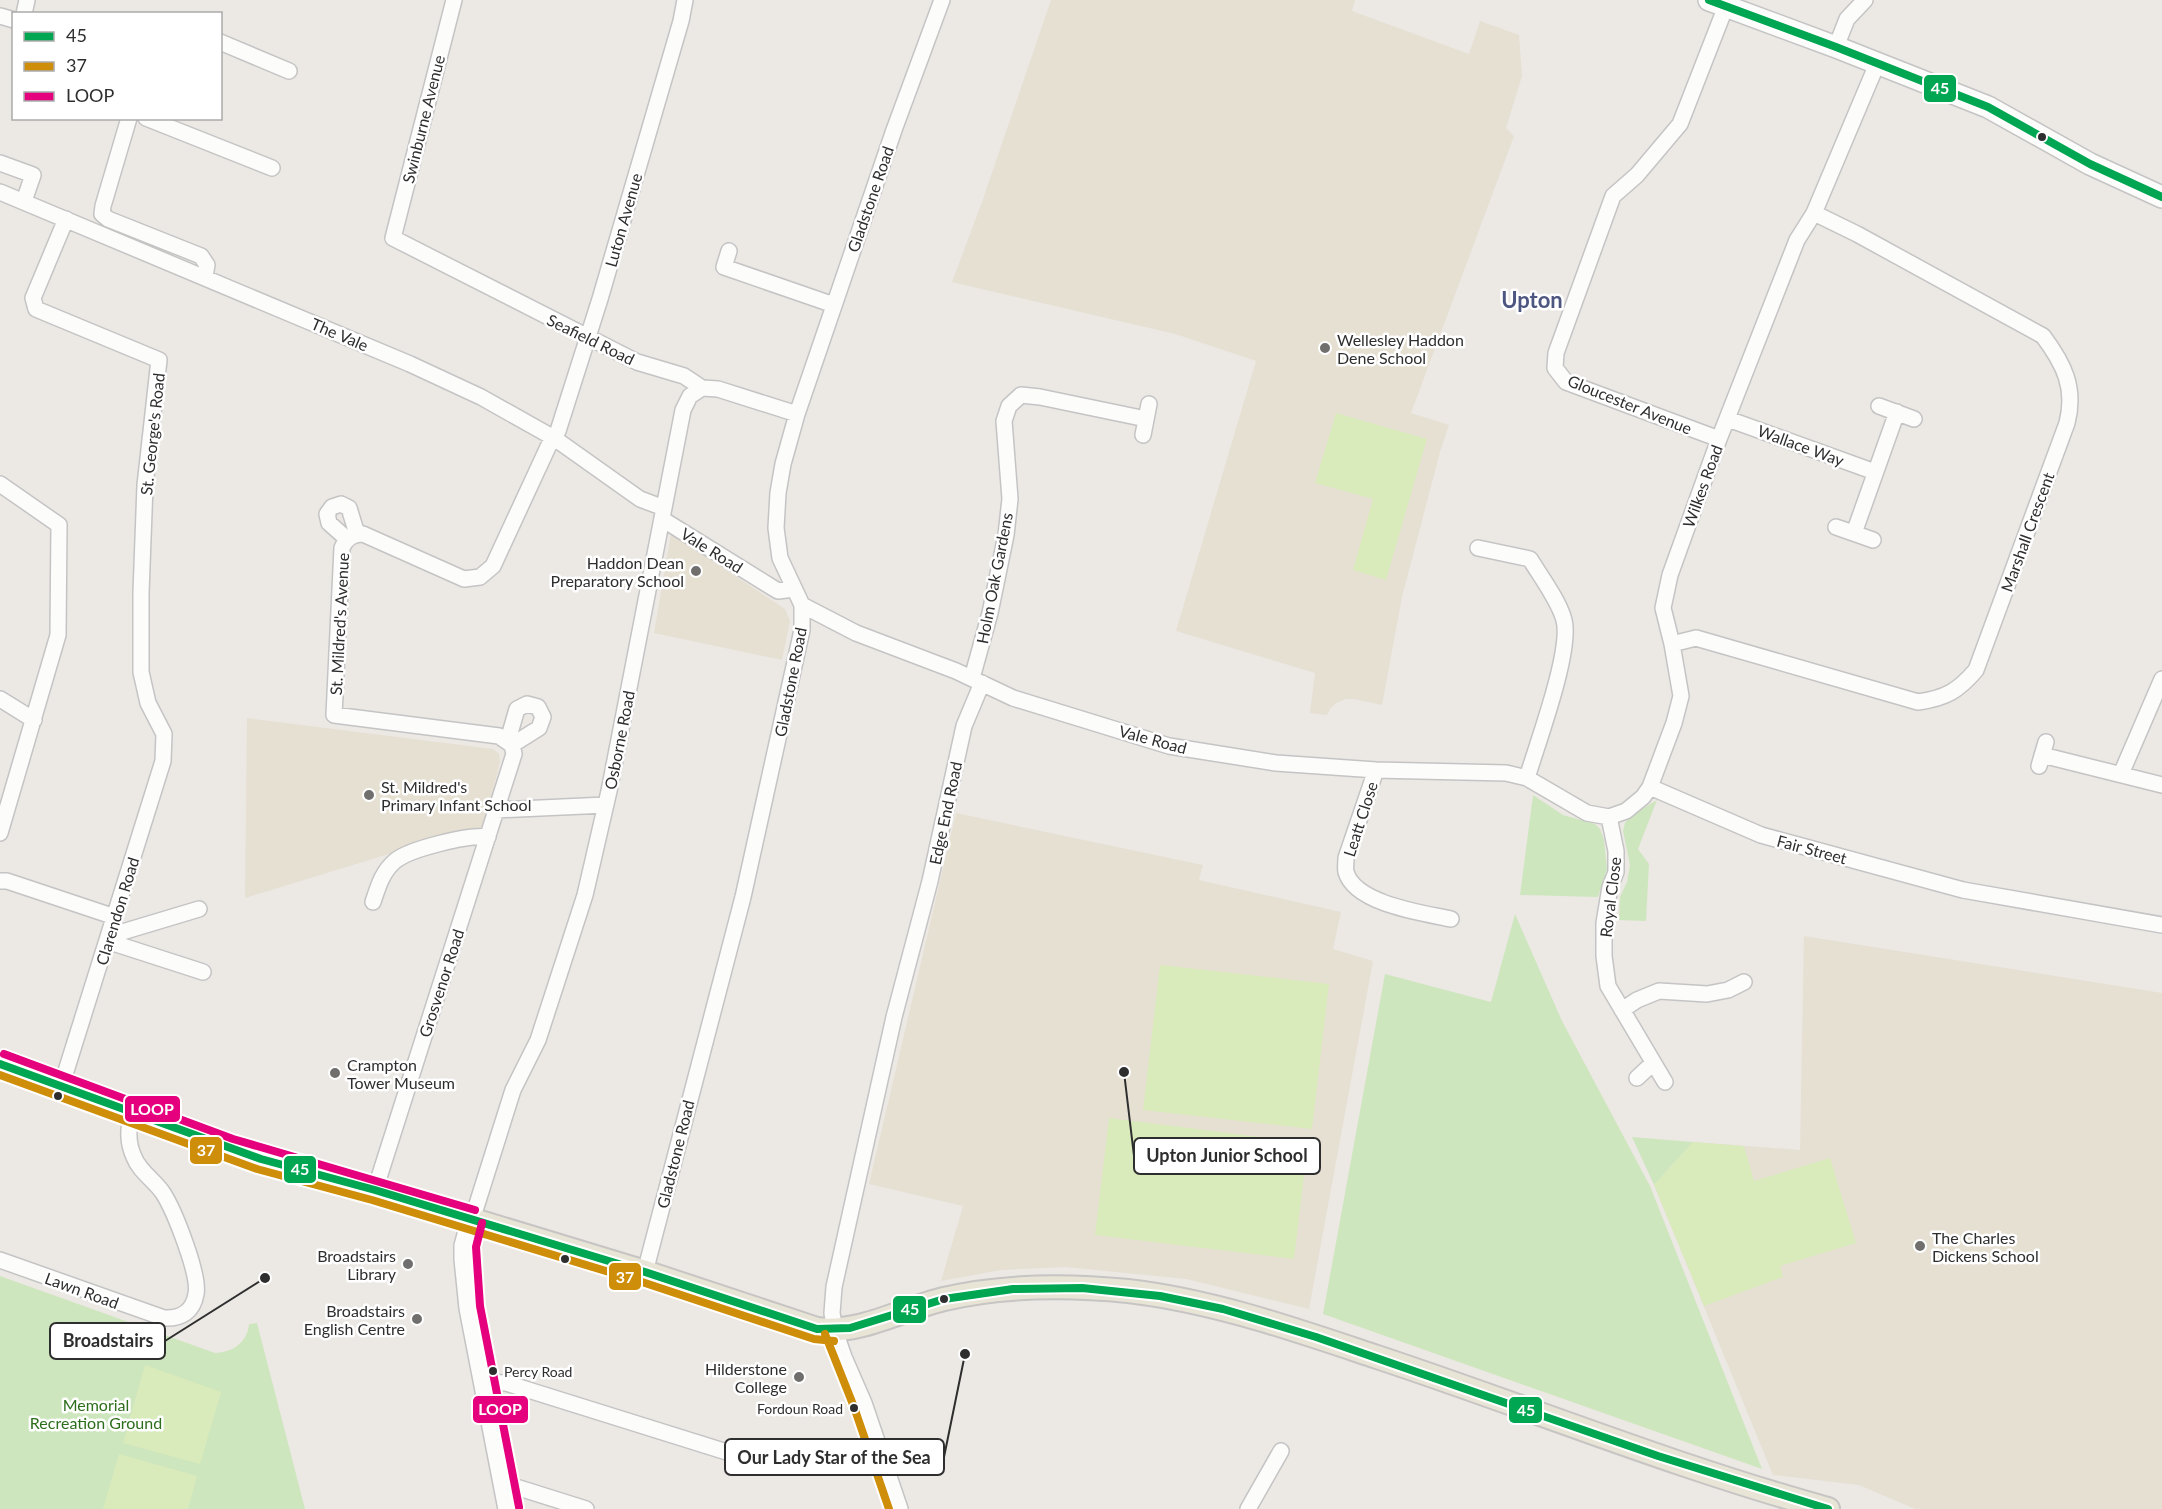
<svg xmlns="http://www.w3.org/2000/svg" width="2162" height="1509" viewBox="0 0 2162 1509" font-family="Lato,sans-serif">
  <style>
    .education { fill: #e6e0d3 }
    .green { fill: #cee6be }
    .pitch { fill: #d9eabb }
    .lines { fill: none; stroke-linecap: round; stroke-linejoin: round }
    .street-casing { stroke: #c5c4c5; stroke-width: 18 }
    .secondary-casing { stroke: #c5c4c5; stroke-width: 24 }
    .primary-casing { stroke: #c6c5c4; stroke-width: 26 }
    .street { stroke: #fcfcfb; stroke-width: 15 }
    .secondary { stroke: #fcfcfb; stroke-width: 21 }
    .primary { stroke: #e8e4d6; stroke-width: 22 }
    .bus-1-casing { stroke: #fff; stroke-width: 12 }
    .bus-2-casing { stroke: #fff; stroke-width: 12 }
    .bus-3-casing { stroke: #fff; stroke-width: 12 }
    .bus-1 { stroke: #00a651; stroke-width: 8 }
    .bus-2 { stroke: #cf8e09; stroke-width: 8 }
    .bus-3 { stroke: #e5007d; stroke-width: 8 }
    .bus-dot { fill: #2e2e2e; stroke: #fff; stroke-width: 2 }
    .poi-dot { fill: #706f6e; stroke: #fff; stroke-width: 2 }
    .labels { text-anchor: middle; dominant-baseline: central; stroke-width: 5; stroke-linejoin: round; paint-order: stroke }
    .bus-label { font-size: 14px; fill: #2e2e2e; stroke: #fff; text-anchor: start }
    .street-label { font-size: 16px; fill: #2e2e2e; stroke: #fff }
    .poi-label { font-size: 16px; fill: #2e2e2e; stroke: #fff; text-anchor: start }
    .park-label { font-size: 16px; fill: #2c6e1b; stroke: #fff }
    .district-label { font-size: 22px; font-weight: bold; fill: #4d5680; stroke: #fff }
    .leader { fill: none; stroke: #2e2e2e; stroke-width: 2 }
    .callout-dot { fill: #2e2e2e; stroke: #fff; stroke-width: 2 }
    .callout { fill: #fff; stroke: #2e2e2e; stroke-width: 2 }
    .callout-label { font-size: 18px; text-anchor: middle; font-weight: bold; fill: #2e2e2e }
    .line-badge { stroke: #fff; stroke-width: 2 }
    .badge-label { font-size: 16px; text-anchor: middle; font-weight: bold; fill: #fff }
  </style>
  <rect width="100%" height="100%" fill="#ece8e4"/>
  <path class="education" d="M1051,0H1355L1352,11L1469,54L1480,21L1519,35L1522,76L1506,128L1514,136L1411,413L1449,425L1440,452L1402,597L1382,705L1354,699H1346L1336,703L1330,709L1327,715L1310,713L1315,673L1176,631L1256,361L1175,334L952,282L982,202Z
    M671,533L785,609L790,621L782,660L654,633Z
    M247,718L493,749L499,754L500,761L484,830L402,850L245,898Z
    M956,813L1203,865L1199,880L1341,912L1333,949L1373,961L1309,1309L1186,1279L1066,1267L1001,1270L941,1281L963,1206L869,1184Z
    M1804,936L2162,993V1509H1915L1859,1485L1773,1475L1654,1185L1693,1142L1800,1150Z"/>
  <path class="green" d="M1533,795L1563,815L1595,824L1600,829L1604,840L1607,869L1598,897L1520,895Z
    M1657,800L1638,849L1649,864L1646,921L1619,920L1620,897L1627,882L1630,865L1623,831L1625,823L1629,817Z
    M1515,914L1562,1021L1650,1186L1762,1469L1323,1314L1385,974L1491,1002Z
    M1632,1137L1693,1142L1654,1185Z
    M0,1276L215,1353C233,1352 247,1343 249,1324L257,1323L305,1509H0Z"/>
  <path class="pitch" d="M1336,413L1427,439L1386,580L1353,570L1373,499L1315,483Z
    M1160,965L1329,984L1312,1129L1143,1110Z
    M1109,1118L1308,1143L1294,1259L1095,1235Z
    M1693,1142L1744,1146L1754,1181L1830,1158L1856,1243L1780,1266L1783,1277L1704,1306L1654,1185Z
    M145,1365L221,1392L200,1464L123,1443Z
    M119,1454L197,1476L188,1509H103Z"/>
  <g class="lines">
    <defs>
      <path id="street" d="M454,0L393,238L637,362L684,376L702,388L718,389L797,414
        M24,14L27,0
        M0,16L14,20
        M220,42L289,71
        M1836,47L1847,19L1865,0
        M129,118L103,206L102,214L108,219L201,256L207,265L205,276
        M146,118L272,168
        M0,163L33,175L24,201
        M0,192L410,364L481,397L554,438L640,499L664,508
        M729,251L724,267L834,305
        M1879,406L1914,419
        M1728,419L1875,472
        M1143,435L1149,404
        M1719,439L1566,382L1555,368L1556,353L1613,196L1637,175L1680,124L1726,6
        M0,484L59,525L58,635L0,833
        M662,519L778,591L794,589
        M1836,527L1873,540
        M1854,533L1897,412
        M347,539L329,523L327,514L332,507L341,504L349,508L357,534
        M1478,548L1530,559C1541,577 1559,601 1564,620C1572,651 1537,744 1527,778
        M802,605L856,633L956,671L1013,698L1169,746L1276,763L1376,770L1506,773L1527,778L1587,813L1609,817L1626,811L1643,797L1650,787L1674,723L1681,696L1672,644L1663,608L1670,575L1719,439L1797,240L1814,213L1877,64
        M1672,644L1696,638L1918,702C1946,698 1958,691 1976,670L2067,423C2076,388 2064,364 2043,336L1857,234L1814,213
        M972,678L990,613L1006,535L1010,499L1004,421L1009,406L1021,395L1040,397L1146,419
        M0,699L34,720
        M508,740L517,709L527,704L538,707L543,717L539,728L512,745
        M2042,755L2162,785
        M2039,766L2046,742
        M1376,770L1346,858C1346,863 1345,868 1346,872C1355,904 1423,913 1451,919
        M2121,774L2162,679
        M1650,787L1761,835L1963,890L2162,925
        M496,810L606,805
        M1609,817L1616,851V872L1610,887L1604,923V956L1608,986L1665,1082
        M0,881H7L115,917
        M373,902C378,887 382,872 395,861C409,849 470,834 488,837
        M109,936L199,909
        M107,941L203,972
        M1622,1010L1637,1000L1659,991L1707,994L1728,990L1744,982
        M1637,1078L1653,1063
        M61,1087L163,761L164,734L148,703L141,672V593L145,485L159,360L36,309L33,298L66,219
        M375,1190L514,754L512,745L499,736L334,715L342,548C346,538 353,534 363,534L464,579L480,577L493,566L548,447L558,431L600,299L681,21L685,0
        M472,1220L513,1090L538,1040L585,895L609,791L683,410L690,396L702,388
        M0,1260L164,1318C181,1319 193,1312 196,1294C200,1275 174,1210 163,1193C155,1181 139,1171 134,1157C127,1142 128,1128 132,1112
        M645,1272L743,897L802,630V605L780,558L776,528L778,493L783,464L797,414L894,130L942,0
        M483,1382L506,1383L765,1464L787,1465L879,1446
        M505,1487H516L586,1509
        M900,1509L864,1403L844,1357L835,1331L832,1313L834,1287L894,1017L930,881L964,726L982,683
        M1248,1509L1281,1451"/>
      <path id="secondary" d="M1709,0L1836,47L1988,107L2090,164L2162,197
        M472,1220L465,1246V1259L470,1308L509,1509"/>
      <path id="primary" d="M0,1064L261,1159L375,1190L645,1272L817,1329C861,1334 902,1309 944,1299C1004,1285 1067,1285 1128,1291C1214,1301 1296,1330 1377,1357C1528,1407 1675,1467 1828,1509"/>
    </defs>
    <use href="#street" class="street-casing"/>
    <use href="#secondary" class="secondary-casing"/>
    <use href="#primary" class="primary-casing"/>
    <use href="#street" class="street"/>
    <use href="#secondary" class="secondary"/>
    <use href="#primary" class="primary"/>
    <defs>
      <path id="bus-1" d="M1709,0L1836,47L1988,107L2090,164L2162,197
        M0,1064L261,1159L375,1190L645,1272L817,1329L850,1328L944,1299L1013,1289L1082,1288L1160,1296L1223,1309L1316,1337L1658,1456L1828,1509"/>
      <path id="bus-2" d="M0,1075L257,1169L372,1200L642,1282L814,1339L834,1341
        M825,1334L854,1407L889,1509"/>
      <path id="bus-3" d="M4,1054L233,1139L475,1210
        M482,1223L476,1247L480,1306L519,1507"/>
    </defs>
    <use href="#bus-1" class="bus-1-casing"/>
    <use href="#bus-2" class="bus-2-casing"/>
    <use href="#bus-3" class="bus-3-casing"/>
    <use href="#bus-1" class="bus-1"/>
    <use href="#bus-2" class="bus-2"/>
    <use href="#bus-3" class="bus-3"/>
  </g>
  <g class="bus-dot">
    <circle cx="2042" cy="137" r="5"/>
    <circle cx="58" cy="1096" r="5"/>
    <circle cx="565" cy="1259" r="5"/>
    <circle cx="944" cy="1299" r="5"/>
    <circle cx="493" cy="1371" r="5"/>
    <circle cx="854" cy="1408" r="5"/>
  </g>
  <g class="poi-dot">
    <circle cx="1325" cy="348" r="6"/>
    <circle cx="696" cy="571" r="6"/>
    <circle cx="369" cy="795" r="6"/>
    <circle cx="335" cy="1073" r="6"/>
    <circle cx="1920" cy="1246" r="6"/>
    <circle cx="408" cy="1264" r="6"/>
    <circle cx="417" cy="1319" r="6"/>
    <circle cx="799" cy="1377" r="6"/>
  </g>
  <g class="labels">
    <g class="bus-label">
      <text x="504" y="1371">Percy Road</text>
      <text x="843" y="1408" text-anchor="end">Fordoun Road</text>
    </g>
    <g class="street-label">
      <text transform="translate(423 119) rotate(-76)">Swinburne Avenue</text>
      <text transform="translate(870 199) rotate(-71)">Gladstone Road</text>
      <text transform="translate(623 220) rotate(-74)">Luton Avenue</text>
      <text transform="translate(340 334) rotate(23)">The Vale</text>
      <text transform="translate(591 339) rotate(26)">Seafield Road</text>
      <text transform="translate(1630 404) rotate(22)">Gloucester Avenue</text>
      <text transform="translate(152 434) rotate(-84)">St. George's Road</text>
      <text transform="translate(1801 445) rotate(20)">Wallace Way</text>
      <text transform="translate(1702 486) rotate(-70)">Wilkes Road</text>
      <text transform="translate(2027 532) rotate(-70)">Marshall Crescent</text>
      <text transform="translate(712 550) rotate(32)">Vale Road</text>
      <text transform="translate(994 578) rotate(-79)">Holm Oak Gardens</text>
      <text transform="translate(339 624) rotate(-87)">St. Mildred's Avenue</text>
      <text transform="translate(790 682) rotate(-79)">Gladstone Road</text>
      <text transform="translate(1153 739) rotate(15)">Vale Road</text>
      <text transform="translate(619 740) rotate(-79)">Osborne Road</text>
      <text transform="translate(945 813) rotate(-78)">Edge End Road</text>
      <text transform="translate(1360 819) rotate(-72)">Leatt Close</text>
      <text transform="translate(1812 849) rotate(15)">Fair Street</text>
      <text transform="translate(1610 897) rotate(-83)">Royal Close</text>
      <text transform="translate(117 911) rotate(-73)">Clarendon Road</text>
      <text transform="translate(441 983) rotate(-72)">Grosvenor Road</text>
      <text transform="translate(675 1154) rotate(-76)">Gladstone Road</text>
      <text transform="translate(82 1290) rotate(20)">Lawn Road</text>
    </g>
    <g class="poi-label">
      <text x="1337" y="339">Wellesley Haddon<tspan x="1337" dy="18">Dene School</tspan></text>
      <text x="684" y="562" text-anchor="end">Haddon Dean<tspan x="684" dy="18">Preparatory School</tspan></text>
      <text x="381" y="786">St. Mildred's<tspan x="381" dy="18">Primary Infant School</tspan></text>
      <text x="347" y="1064">Crampton<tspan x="347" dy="18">Tower Museum</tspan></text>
      <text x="1932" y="1237">The Charles<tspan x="1932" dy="18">Dickens School</tspan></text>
      <text x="396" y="1255" text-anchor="end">Broadstairs<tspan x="396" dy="18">Library</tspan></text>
      <text x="405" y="1310" text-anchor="end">Broadstairs<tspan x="405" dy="18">English Centre</tspan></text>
      <text x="787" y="1368" text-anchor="end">Hilderstone<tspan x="787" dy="18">College</tspan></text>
    </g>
    <g class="park-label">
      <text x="96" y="1404">Memorial<tspan x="96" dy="18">Recreation Ground</tspan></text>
    </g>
    <g class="district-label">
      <text x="1532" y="299">Upton</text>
    </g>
  </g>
  <path class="leader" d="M1124 1072L1134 1156M265 1278L165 1341M965 1354L944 1457"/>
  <g class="callout-dot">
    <circle cx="1124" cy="1072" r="6"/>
    <circle cx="265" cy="1278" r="6"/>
    <circle cx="965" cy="1354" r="6"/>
  </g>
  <g class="callout">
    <rect x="1134" y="1138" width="186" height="36" rx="6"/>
    <rect x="50" y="1323" width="115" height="36" rx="6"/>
    <rect x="725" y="1439" width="219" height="36" rx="6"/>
  </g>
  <g class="callout-label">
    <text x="1227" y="1162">Upton Junior School</text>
    <text x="108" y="1347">Broadstairs</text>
    <text x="834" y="1464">Our Lady Star of the Sea</text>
  </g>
  <g class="line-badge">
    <rect x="1923" y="74" width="34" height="29" rx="6" fill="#00a651"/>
    <rect x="124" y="1095" width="57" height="28" rx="6" fill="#e5007d"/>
    <rect x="189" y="1136" width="34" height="29" rx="6" fill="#cf8e09"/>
    <rect x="283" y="1155" width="34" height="29" rx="6" fill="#00a651"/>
    <rect x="608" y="1262" width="34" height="29" rx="6" fill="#cf8e09"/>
    <rect x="892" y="1295" width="35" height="29" rx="6" fill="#00a651"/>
    <rect x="472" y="1395" width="57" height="29" rx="6" fill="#e5007d"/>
    <rect x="1508" y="1396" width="35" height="28" rx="6" fill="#00a651"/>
  </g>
  <g class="badge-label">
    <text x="1940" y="94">45</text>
    <text x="152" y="1115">LOOP</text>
    <text x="206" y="1156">37</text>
    <text x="300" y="1175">45</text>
    <text x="625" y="1283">37</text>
    <text x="910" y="1315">45</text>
    <text x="500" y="1415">LOOP</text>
    <text x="1526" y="1416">45</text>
  </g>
  <rect x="12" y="12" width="210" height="108" fill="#ffffff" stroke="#ababab" stroke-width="1.5"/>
  <rect x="24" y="32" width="30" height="9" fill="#00a651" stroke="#ababab" stroke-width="1.5"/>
  <text x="66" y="42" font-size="18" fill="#2e2e2e">45</text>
  <rect x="24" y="62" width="30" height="9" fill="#cf8e09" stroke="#ababab" stroke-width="1.5"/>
  <text x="66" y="72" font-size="18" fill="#2e2e2e">37</text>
  <rect x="24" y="92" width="30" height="9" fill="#e5007d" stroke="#ababab" stroke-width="1.5"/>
  <text x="66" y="102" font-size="18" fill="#2e2e2e">LOOP</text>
</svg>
